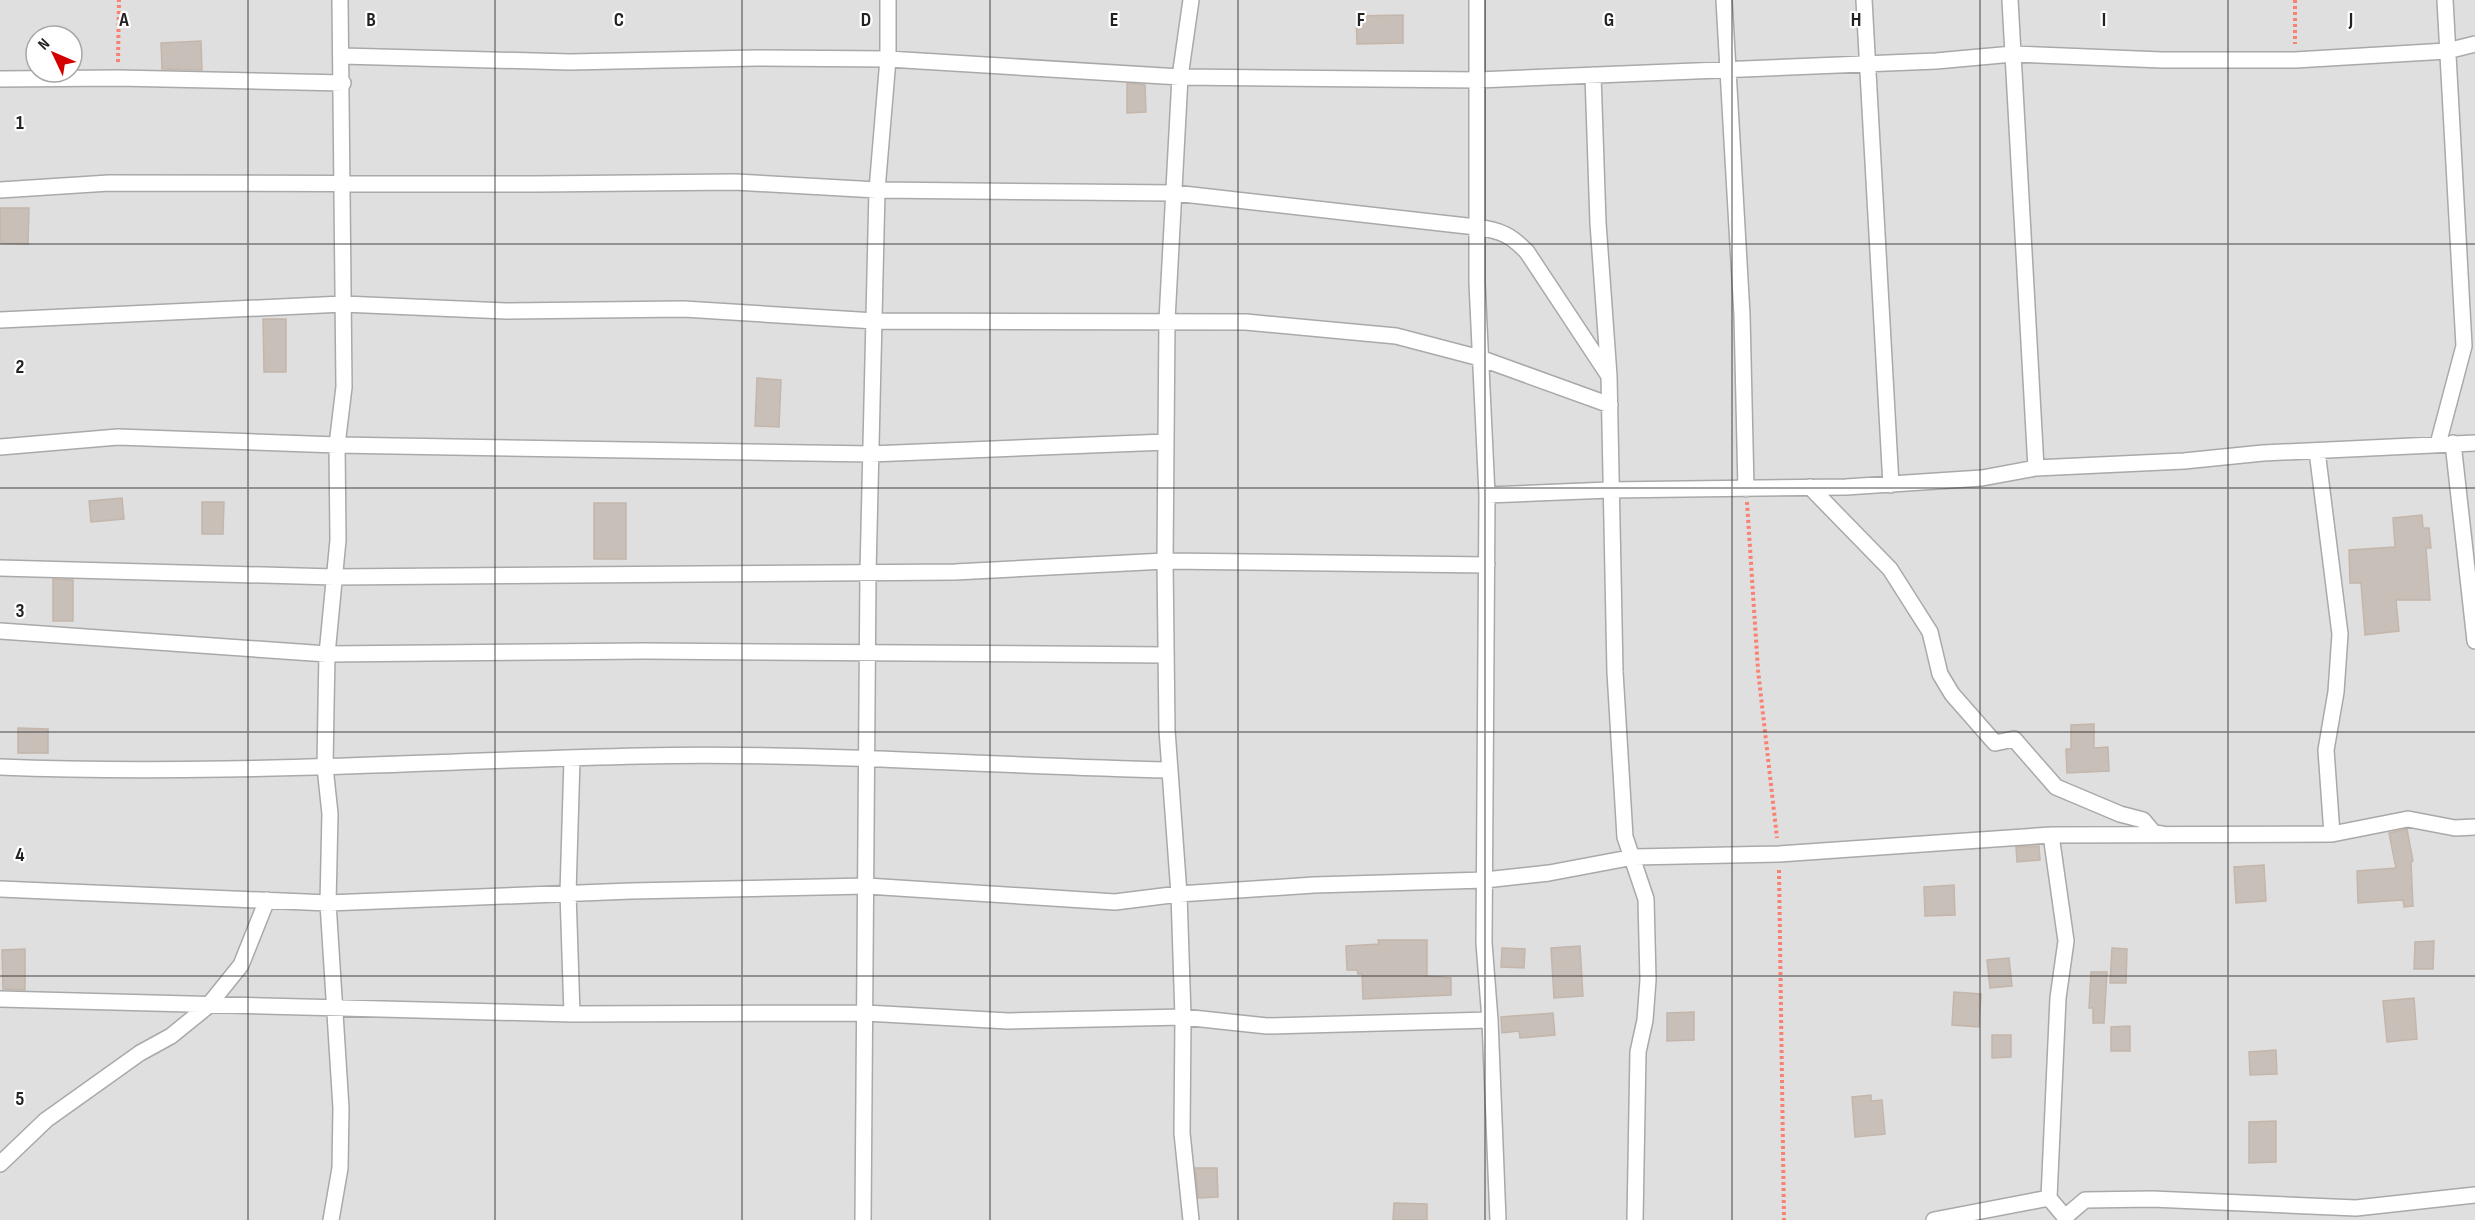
<svg xmlns="http://www.w3.org/2000/svg" width="2475" height="1220" viewBox="0 0 2475 1220" font-family="'Sofia Sans Condensed',sans-serif">
  <style>
    .residential { fill: #e0dfdf; fill-rule: evenodd }
    .building { fill: #c7bfb8; stroke: #c4b6ab; stroke-width: 1.5 }
    .lines { fill: none; stroke-linecap: round; stroke-linejoin: round }
    .minor-casing { stroke: #a9a9a9; stroke-width: 18 }
    .path { stroke: #fa8072; stroke-width: 4; stroke-dasharray: 3 3; stroke-linecap: butt }
    .minor { stroke: #fff; stroke-width: 15 }
    .grid { fill: none; stroke: #222; stroke-width: 1.5; stroke-opacity: 0.55 }
    .grid-label { font-size: 20px; text-anchor: middle; font-weight: bold; fill: #222; stroke: #fff; stroke-width: 4.5; stroke-linejoin: round; paint-order: stroke }
  </style>
  <rect width="100%" height="100%" fill="#f2efe9"/>
  <path class="residential" d="M0,0H2475V1220H0ZM36,36H72V72H36Z"/>
  <path class="building" d="M1403,15V43L1357,44L1356,16Z
    M201,41L202,70L162,69L161,43Z
    M1127,83L1145,85L1146,112L1127,113Z
    M0,208H29L28,244L0,243Z
    M263,319H286V372H264Z
    M757,378L781,380L779,427L755,426Z
    M122,498L124,519L91,522L89,501Z
    M202,502H224L223,534H202Z
    M594,503H626V559H594Z
    M2422,515L2423,528H2429L2431,548H2426L2430,600H2396L2399,631L2365,635L2361,583H2350L2349,550L2395,547L2393,518Z
    M53,579L73,580V621H53Z
    M2094,724V748L2108,747L2109,771L2067,773L2066,749H2071V725Z
    M18,728L48,729V753H18Z
    M2407,829L2413,861L2411,862L2413,906L2404,907L2403,900L2358,903L2357,871L2396,868L2389,833Z
    M2039,846L2040,860L2017,862L2016,847Z
    M2264,865L2266,901L2236,903L2234,867Z
    M1954,885L1955,915L1925,916L1924,887Z
    M1378,940H1427V976L1451,978V995L1363,999L1362,974H1358L1357,970H1347L1346,946L1379,944Z
    M2434,941L2433,969H2414L2415,942Z
    M1580,946L1583,996L1554,998L1551,948Z
    M1502,948L1525,949L1524,968L1501,967Z
    M2112,948L2127,949L2126,983H2110Z
    M25,949V990L3,989L2,950Z
    M2009,958L2012,986L1990,988L1987,960Z
    M2091,972H2107L2104,1023H2093V1008H2089Z
    M1954,992L1981,994L1979,1027L1952,1025Z
    M2414,998L2417,1039L2387,1042L2383,1001Z
    M1694,1012V1040L1667,1041V1013Z
    M1553,1013L1555,1035L1520,1038L1519,1031L1502,1033L1501,1017Z
    M2130,1026V1051H2111V1027Z
    M1992,1035H2011V1057L1992,1058Z
    M2276,1050L2277,1074L2250,1075L2249,1052Z
    M1871,1095V1101L1882,1100L1885,1134L1855,1137L1852,1097Z
    M2276,1121V1162L2249,1163V1122Z
    M1195,1168H1217L1218,1197L1198,1198Z
    M1394,1203L1427,1204V1220H1393Z"/>
  <g class="lines">
    <defs>
      <path id="minor" d="M1477,0V283L1487,495L1484,943L1490,1020L1498,1220
        M1724,0L1742,315L1746,489
        M1864,0L1891,485
        M2010,0L2036,468
        M342,56L570,62L757,58L888,59L1180,77L1478,80L1936,61L2013,54L2162,60H2295L2447,51L2475,44
        M1593,75L1598,223L1609,376L1615,672L1625,837L1646,899L1648,980L1645,1020L1638,1052L1635,1220
        M0,79L118,78L343,83
        M0,190L109,183L537,184L735,182L877,190L1174,193L1476,227C1500,230 1511,235 1527,252L1609,376
        M0,320L343,304L506,311L684,309L875,321L1246,322L1396,336L1480,358L1610,405
        M2453,443L2475,641
        M2438,444L2464,346L2445,0
        M0,447L118,437L337,445L871,454L1166,442
        M2317,451L2340,634L2336,692L2326,750L2332,834
        M1810,487L1890,569L1930,632L1940,674L1952,694L1995,743L2014,739L2056,787L2120,814L2143,820L2154,833L2162,834
        M1487,495L1609,490L1846,487L1982,478L2036,468L2184,461L2263,453L2475,443
        M0,568L334,577L955,572L1165,561L1487,565
        M0,631L327,654L645,651L1166,655
        M0,767C213,776 426,761 640,756C816,752 992,766 1168,770
        M0,889L328,903L631,891L867,886L1115,902L1179,894L1314,885L1485,880L1549,873L1634,857L1779,854L2051,835L2332,834L2408,819L2455,828L2475,827
        M0,999L572,1014L866,1013L1008,1021L1183,1017L1267,1026L1490,1020
        M572,1014L568,893L572,759
        M0,1164L46,1120L140,1053L171,1036L208,1006L241,965L267,900
        M2049,1198L2058,998L2066,941L2051,835
        M331,1220L340,1168L341,1108L328,903L330,814L325,767L326,707L327,654L338,540L337,445L344,387L340,0
        M863,1220L868,573L877,190L888,59V0
        M1191,1220L1182,1133L1183,1017L1179,894L1167,730L1165,561L1167,320L1180,77L1191,0
        M1934,1220L2049,1198L2065,1217L2085,1200L2152,1199L2356,1208L2475,1195"/>
    </defs>
    <use href="#minor" class="minor-casing"/>
    <path class="path" d="M2295,0V44
      M118,62L119,0
      M1747,502L1758,670L1777,838
      M1779,870L1784,1220"/>
    <use href="#minor" class="minor"/>
  </g>
  <path class="grid" d="M248,0V1220M495,0V1220M742,0V1220M990,0V1220M1238,0V1220M1485,0V1220M1732,0V1220M1980,0V1220M2228,0V1220M0,244H2475M0,488H2475M0,732H2475M0,976H2475"/>
  <g class="grid-label">
    <text x="124" y="26">A</text>
    <text x="371" y="26">B</text>
    <text x="619" y="26">C</text>
    <text x="866" y="26">D</text>
    <text x="1114" y="26">E</text>
    <text x="1361" y="26">F</text>
    <text x="1609" y="26">G</text>
    <text x="1856" y="26">H</text>
    <text x="2104" y="26">I</text>
    <text x="2351" y="26">J</text>
    <text x="20" y="129">1</text>
    <text x="20" y="373">2</text>
    <text x="20" y="617">3</text>
    <text x="20" y="861">4</text>
    <text x="20" y="1105">5</text>
  </g>
  <g transform="translate(54 54) rotate(314)"><circle r="28" fill="#ffffff" stroke="#a7a7a7" stroke-width="1.5"/>
  <path d="M0-4.5L10 22L0 15L-10 22Z" fill="#d40000"/>
  <text y="-9" font-size="16" font-weight="bold" text-anchor="middle" fill="#222222">N</text>
  </g>
</svg>
